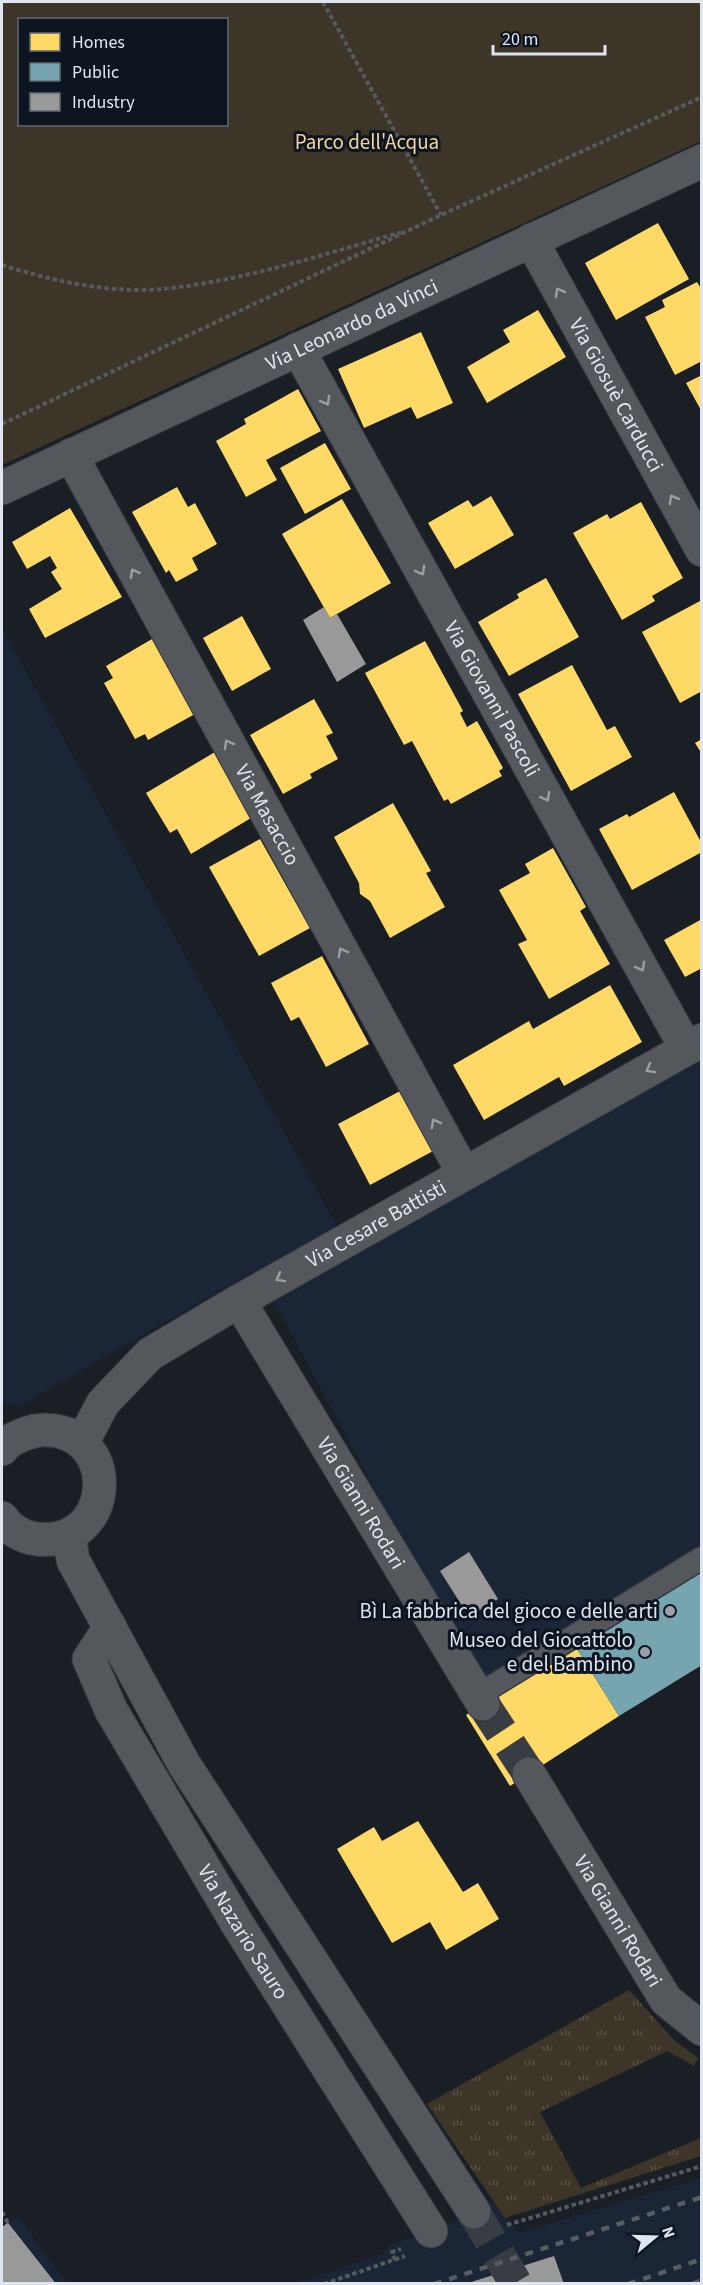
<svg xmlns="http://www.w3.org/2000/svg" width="703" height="2285" viewBox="0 0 703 2285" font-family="'Source Sans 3',sans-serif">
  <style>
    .built { fill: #1a2636 }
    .grass { fill: url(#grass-tufts) }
    .green { fill: #3d3527; fill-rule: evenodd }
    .homes { fill: #ffd966 }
    .public { fill: #76a5af }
    .industry { fill: #999 }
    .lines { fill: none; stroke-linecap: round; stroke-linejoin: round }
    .minor-tunnel { stroke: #383d44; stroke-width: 33; stroke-dasharray: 33 16; stroke-linecap: butt }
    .tertiary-tunnel { stroke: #383d44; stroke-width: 33; stroke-dasharray: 33 16; stroke-linecap: butt }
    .service-casing { stroke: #353940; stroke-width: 25 }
    .minor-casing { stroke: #353940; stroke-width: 35 }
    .tertiary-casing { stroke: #353940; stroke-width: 35 }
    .path { stroke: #565a5f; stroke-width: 4; stroke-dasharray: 4.5 3; stroke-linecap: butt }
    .service { stroke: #54585d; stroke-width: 22 }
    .minor { stroke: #54585d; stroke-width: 33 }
    .tertiary { stroke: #54585d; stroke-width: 33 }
    .rail { stroke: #595c62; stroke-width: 4.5; stroke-dasharray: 8 8; stroke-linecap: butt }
    .oneway { stroke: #9a9fa6 }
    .poi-dot { fill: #9ba0a9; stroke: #0d1521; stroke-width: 2 }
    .labels { text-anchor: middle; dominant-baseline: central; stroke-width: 6; stroke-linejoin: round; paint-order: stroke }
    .park-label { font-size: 21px; fill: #f4d49c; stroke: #0d1521 }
    .street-label { font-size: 21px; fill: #e0e6ef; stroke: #0d1521 }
    .poi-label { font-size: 21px; fill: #e0e6ef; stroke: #0d1521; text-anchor: end }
  </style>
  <defs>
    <pattern id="grass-tufts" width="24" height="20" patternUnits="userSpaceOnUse" patternTransform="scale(1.5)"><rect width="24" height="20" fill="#3d3527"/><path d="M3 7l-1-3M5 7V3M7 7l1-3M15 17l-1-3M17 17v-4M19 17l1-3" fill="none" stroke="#595247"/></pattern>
  </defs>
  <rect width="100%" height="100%" fill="#1a1f26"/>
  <path class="built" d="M2,629L348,1246L701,1050V1550L478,1684L257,1269L20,1406L2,1402Z
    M701,2178V2283L293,2284L384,2253L389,2245L443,2227L493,2203L519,2233Z
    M19,2217L66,2283L2,2284V2227Z"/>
  <path class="grass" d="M629,1990L674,2040L698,2058L694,2066L667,2051L540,2112L581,2188L701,2138V2156L505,2218L427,2104Z"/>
  <path class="green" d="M2,2H701V141L2,465ZM20,20H226V124H20Z"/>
  <path class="homes" d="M658,223L689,279L616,320L585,263Z
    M697,282L702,290V361L675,375L645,317L665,307L662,300Z
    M538,310L566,357L487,403L467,367L510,342L503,330Z
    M421,332L453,403L417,419L411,407L364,428L338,369Z
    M702,375V412L686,383Z
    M298,389L321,431L266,460L277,480L246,497L216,441L246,424L244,419Z
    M325,443L351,489L305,514L280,468Z
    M177,487L188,507L195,503L217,544L192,558L198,570L176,582L169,570L166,573L132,512Z
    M491,496L514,535L455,569L428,523L468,500L473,507Z
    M342,499L391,583L330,618L282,534Z
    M641,502L683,578L652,596L655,601L622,620L573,533L607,514L610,519Z
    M70,508L122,597L45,638L29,609L62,589L51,572L57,568L50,556L27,569L12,542Z
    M546,578L579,637L509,676L478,622L519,598L517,594Z
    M702,600V691L680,703L642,632Z
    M242,616L271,669L232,691L203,638Z
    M152,639L195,714L148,740L145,734L135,739L104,683L113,678L106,666Z
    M425,641L463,711L460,713L467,727L477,721L503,768L499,771L502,776L451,804L448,799L444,801L412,741L404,745L365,673Z
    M572,665L607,730L615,726L632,757L571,791L518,694Z
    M314,699L333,733L326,736L338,759L310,774L312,778L283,794L250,735Z
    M702,739V754L695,743Z
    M215,752L251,818L191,854L177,829L170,833L146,793Z
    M674,792L702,844V852L632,890L599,829L627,814L629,817Z
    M393,803L431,871L426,873L445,907L390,938L370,901L360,894L359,883L334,837Z
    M260,839L310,928L259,956L209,867Z
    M553,848L586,907L580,911L610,964L549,999L518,944L527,940L499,890L530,873L525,864Z
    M702,919V968L685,977L664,940Z
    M322,956L369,1044L326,1067L299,1017L291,1021L271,983Z
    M610,985L642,1042L564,1086L559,1077L484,1120L453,1065L529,1021L533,1029Z
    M402,1090L435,1150L370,1185L338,1124Z
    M577,1649L619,1716L510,1786L466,1715Z
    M418,1821L463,1892L478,1883L499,1919L446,1950L430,1922L392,1943L337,1849L374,1827L382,1841Z"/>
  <path class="public" d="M702,1572V1665L619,1716L577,1649Z
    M8,2223L56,2284H2V2227Z"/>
  <path class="industry" d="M324,607L330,618L337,614L366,664L337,682L303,620Z
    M469,1552L498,1599L469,1617L440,1571Z
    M8,2223L56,2284H2V2227Z
    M554,2256L564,2284H468V2283Z"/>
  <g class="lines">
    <path class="minor-tunnel" d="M483,1704L529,1774"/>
    <path class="tertiary-tunnel" d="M474,2212L516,2284"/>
    <defs>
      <path id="service" d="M478,1695L702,1558"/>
      <g id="minor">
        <path id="s1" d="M531,240L702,550"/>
        <path id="s2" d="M298,349L686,1048"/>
        <path id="s3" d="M71,455L464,1174"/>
        <path id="s4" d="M2,488L702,161"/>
        <path id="s5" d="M239,1301L483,1704"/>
        <path id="s6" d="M82,1443L103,1403L150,1354L239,1301L702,1040"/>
        <path id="s7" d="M110,1627L89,1659L111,1710L238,1925L431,2231"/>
        <path id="s8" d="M529,1774L666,2000L702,2029"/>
      </g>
      <path id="tertiary" d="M2,1449C9,1438 33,1429 47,1430C122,1433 115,1548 36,1539C22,1537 9,1529 2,1518
        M69,1535L73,1560L184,1764L474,2212"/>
    </defs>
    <use href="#service" class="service-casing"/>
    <use href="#minor" class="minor-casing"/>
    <use href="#tertiary" class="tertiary-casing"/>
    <path class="path" d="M323,2L441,215
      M2,265C56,282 115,295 172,288C249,279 328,253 402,232
      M2,424L441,215L702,97
      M2,2212L8,2223
      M507,2225L702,2166
      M395,2260L392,2252L401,2249
      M324,2284L405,2256"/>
    <use href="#service" class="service"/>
    <use href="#minor" class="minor"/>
    <use href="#tertiary" class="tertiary"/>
    <path class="rail" d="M434,2284L702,2197
      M628,2284L702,2259
      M692,2284L702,2280"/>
  </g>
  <defs><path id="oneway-chevron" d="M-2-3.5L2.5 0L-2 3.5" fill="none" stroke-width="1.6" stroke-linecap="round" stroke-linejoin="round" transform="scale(1.5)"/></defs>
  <g class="oneway">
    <use href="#oneway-chevron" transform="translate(559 292) rotate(-119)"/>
    <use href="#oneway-chevron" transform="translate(326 401) rotate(61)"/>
    <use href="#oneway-chevron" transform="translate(673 499) rotate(-119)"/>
    <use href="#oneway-chevron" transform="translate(421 571) rotate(61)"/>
    <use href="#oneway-chevron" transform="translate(134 573) rotate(-119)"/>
    <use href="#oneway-chevron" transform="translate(228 744) rotate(-119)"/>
    <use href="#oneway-chevron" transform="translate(546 797) rotate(61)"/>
    <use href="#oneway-chevron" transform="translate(342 952) rotate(-119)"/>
    <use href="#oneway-chevron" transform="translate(641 967) rotate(61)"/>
    <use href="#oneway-chevron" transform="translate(650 1069) rotate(151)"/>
    <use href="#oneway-chevron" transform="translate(435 1123) rotate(-119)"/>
    <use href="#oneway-chevron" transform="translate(280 1278) rotate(151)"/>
  </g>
  <g class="poi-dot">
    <circle cx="670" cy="1611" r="6"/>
    <circle cx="645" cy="1652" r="6"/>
  </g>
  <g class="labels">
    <g class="park-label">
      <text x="367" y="142">Parco dell'Acqua</text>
    </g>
    <g class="street-label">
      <text stroke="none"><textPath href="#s4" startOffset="386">Via Leonardo da Vinci</textPath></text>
      <text stroke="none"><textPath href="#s1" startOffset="177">Via Giosuè Carducci</textPath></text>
      <text stroke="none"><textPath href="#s2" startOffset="400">Via Giovanni Pascoli</textPath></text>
      <text stroke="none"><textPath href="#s3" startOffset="410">Via Masaccio</textPath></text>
      <text stroke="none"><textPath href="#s6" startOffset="374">Via Cesare Battisti</textPath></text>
      <text stroke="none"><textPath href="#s5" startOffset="236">Via Gianni Rodari</textPath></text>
      <text stroke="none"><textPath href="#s8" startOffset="172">Via Gianni Rodari</textPath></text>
      <text stroke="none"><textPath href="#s7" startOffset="352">Via Nazario Sauro</textPath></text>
    </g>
    <g class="poi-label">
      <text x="658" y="1611">Bì La fabbrica del gioco e delle arti</text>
      <text x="633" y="1640">Museo del Giocattolo<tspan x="633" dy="24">e del Bambino</tspan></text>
    </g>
  </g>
  <rect width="703" height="2285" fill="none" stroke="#e0e6ef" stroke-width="6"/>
  <rect x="18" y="18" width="210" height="108" fill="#0d1521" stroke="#616973" stroke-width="1.5"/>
  <rect x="30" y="33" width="30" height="18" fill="#ffd966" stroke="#616973" stroke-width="1.5"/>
  <text x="72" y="48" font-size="18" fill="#e0e6ef">Homes</text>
  <rect x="30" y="63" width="30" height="18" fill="#76a5af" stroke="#616973" stroke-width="1.5"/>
  <text x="72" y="78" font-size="18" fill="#e0e6ef">Public</text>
  <rect x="30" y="93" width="30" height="18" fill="#999999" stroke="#616973" stroke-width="1.5"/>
  <text x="72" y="108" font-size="18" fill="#e0e6ef">Industry</text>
  <g transform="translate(655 2237) rotate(71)" stroke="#0d1521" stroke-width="4.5" paint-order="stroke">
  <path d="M0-4.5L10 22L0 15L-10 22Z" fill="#e0e6ef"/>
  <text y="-9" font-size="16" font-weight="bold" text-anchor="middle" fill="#e0e6ef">N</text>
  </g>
  <path d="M493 45v9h112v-9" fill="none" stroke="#e0e6ef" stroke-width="3"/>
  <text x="502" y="45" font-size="18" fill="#e0e6ef" stroke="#0d1521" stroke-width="4.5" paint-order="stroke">20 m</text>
</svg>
